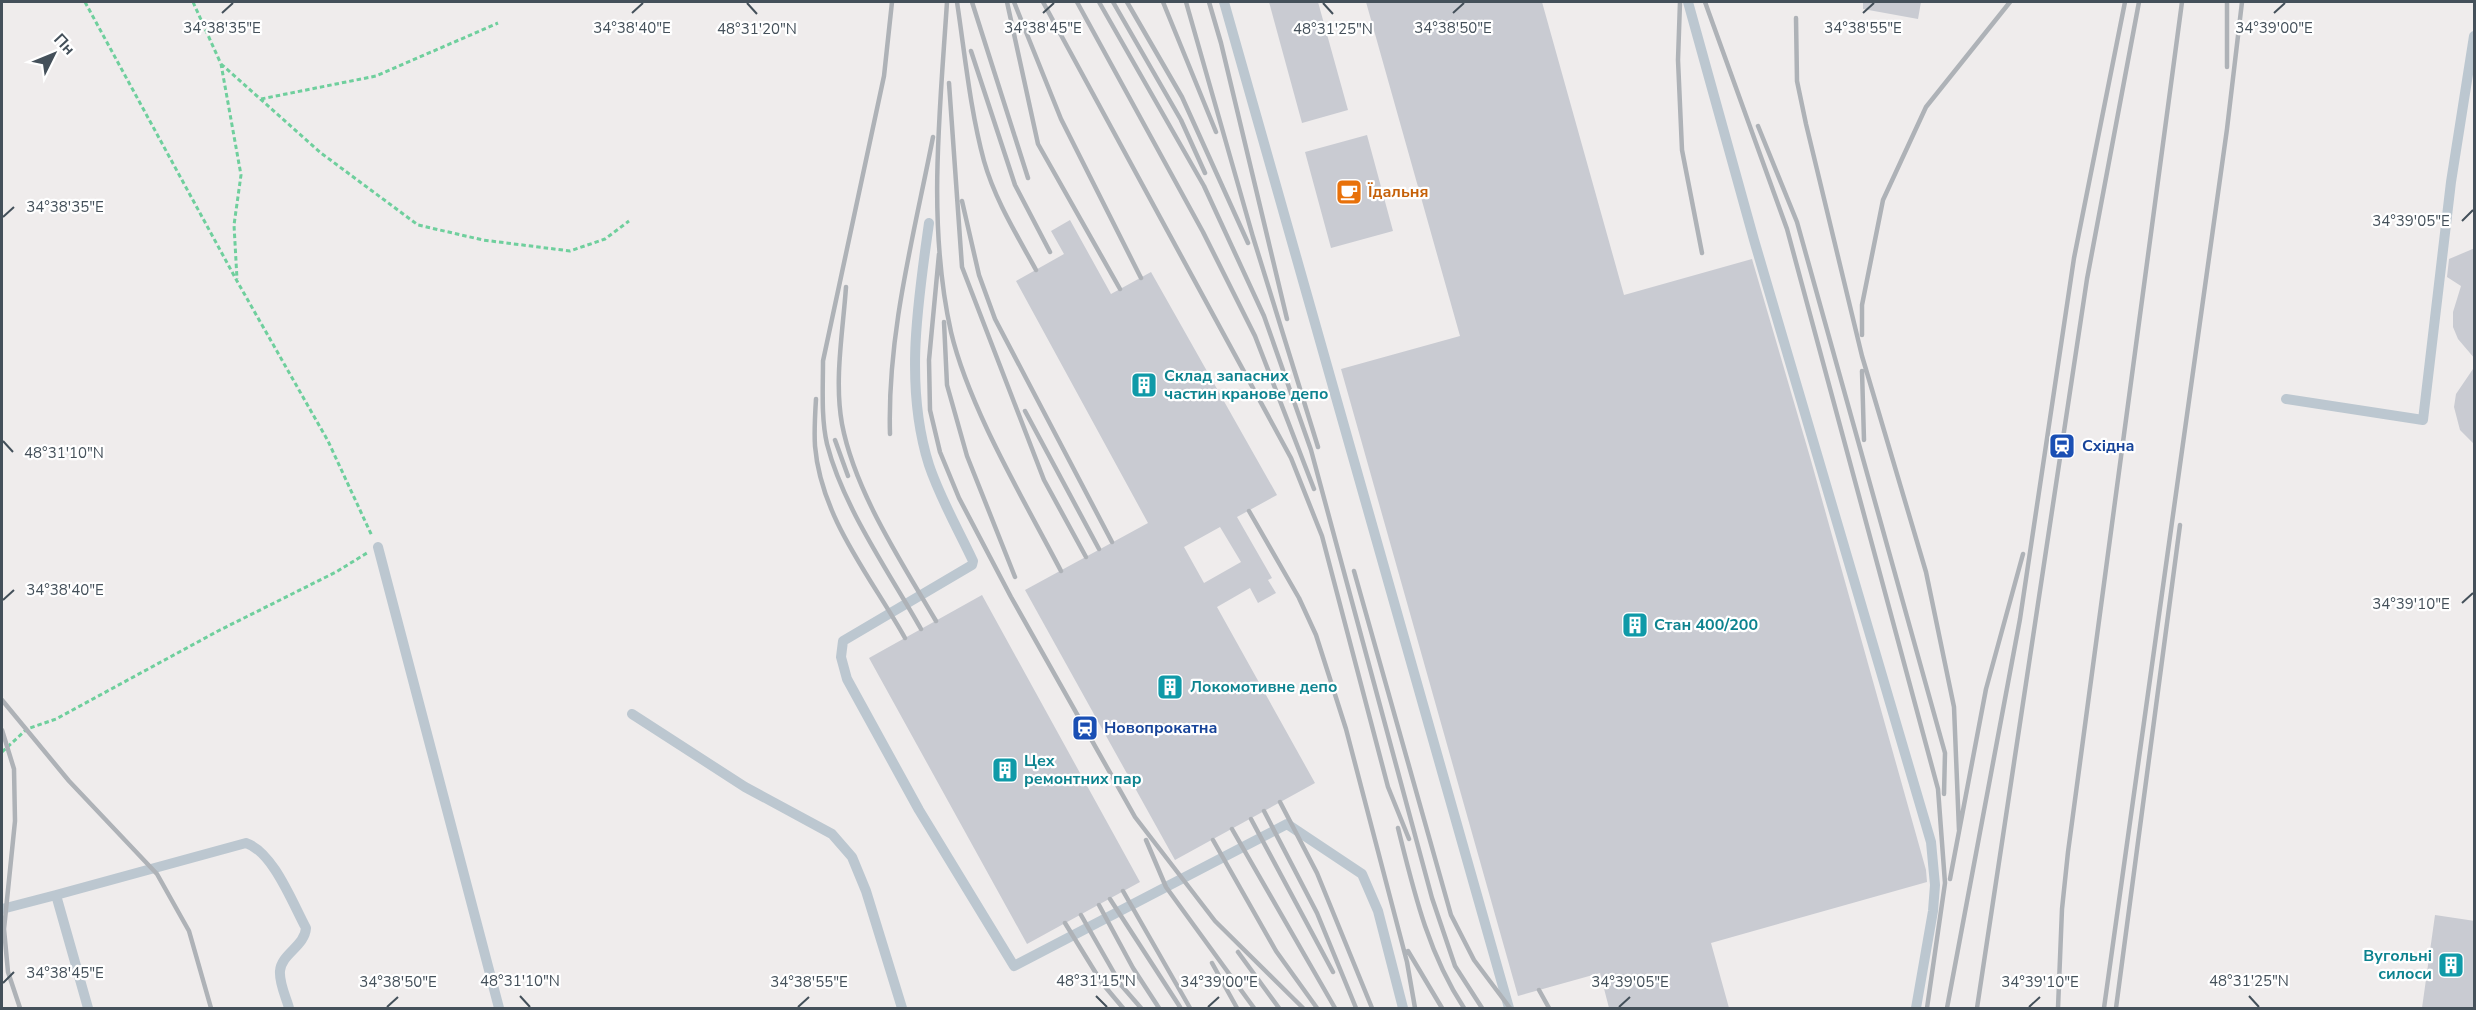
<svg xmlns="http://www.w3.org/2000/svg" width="2476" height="1010" viewBox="0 0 2476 1010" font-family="'Nunito Sans',sans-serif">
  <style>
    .building { fill: #c9cbd2; fill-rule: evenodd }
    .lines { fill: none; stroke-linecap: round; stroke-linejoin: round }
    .path { stroke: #6fcf9d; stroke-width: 3; stroke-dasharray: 4.5 3; stroke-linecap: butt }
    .service { stroke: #bcc7d0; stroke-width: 10 }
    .rail { stroke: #aeb2b7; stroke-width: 4.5 }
    .ticks { fill: none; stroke: #44505a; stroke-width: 2 }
    .labels { text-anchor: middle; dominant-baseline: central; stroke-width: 4.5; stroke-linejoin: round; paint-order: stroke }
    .food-label { font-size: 16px; font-weight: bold; fill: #c56008; stroke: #fff; text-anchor: start }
    .culture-label { font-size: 16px; font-weight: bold; fill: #0d838f; stroke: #fff; text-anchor: start }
    .transit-label { font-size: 16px; font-weight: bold; fill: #164399; stroke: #fff; text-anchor: start }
    .ticks-label { font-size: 15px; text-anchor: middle; fill: #44505a; stroke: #fff; stroke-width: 4.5; stroke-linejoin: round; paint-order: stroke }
  </style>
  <rect width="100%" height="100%" fill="#efecec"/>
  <path class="building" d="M1269,2H1318L1348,110L1302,123Z
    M1366,2H1542L1624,295L1752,259L1810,457L1926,870L1927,882L1711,943L1729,1008H1609L1600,973L1518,996L1341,369L1460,336Z
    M1863,2H1921L1918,19L1863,9Z
    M1367,135L1393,231L1331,248L1305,152Z
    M1070,220L1111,294L1151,272L1277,495L1237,517L1272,578L1268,580L1276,593L1258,603L1250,588L1217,607L1315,783L1175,860L1025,590L1148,523L1016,281L1064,254L1051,231ZM1220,527L1241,562L1204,583L1184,547Z
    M2475,248V359L2458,339L2453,327V312L2461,286L2447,277L2449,259Z
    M2475,366V445L2460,430L2454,407L2456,394Z
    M982,595L1140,882L1027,944L869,658Z
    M2435,915L2475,921V1008H2422Z"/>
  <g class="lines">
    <path class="path" d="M85,2L237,281L328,441L372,536
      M193,2L221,64L241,175L234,225L237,279
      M221,64L321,153L418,225L483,240L570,251L605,239L629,221
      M261,99L376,76L498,23
      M2,752L27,729L56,719L218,631L336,572L367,553"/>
    <path class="service" d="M1224,2L1509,1008
      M1688,2L1754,240L1931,842L1935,885L1933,911L1916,1008
      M929,223C918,302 904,386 929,465C940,498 958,529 973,561L972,565L843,641L841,657L847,679L919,810L1014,966L1287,824L1362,874L1378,911L1403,1008
      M2286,399L2423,420L2451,182L2474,36
      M378,547L499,1008
      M632,714L745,787L832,834L852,857L866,891L902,1008
      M2,909L56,895
      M88,1008L56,895L246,843C273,852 292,902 306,928C305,946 281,954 280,971C279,983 286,997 289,1008"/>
    <path class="rail" d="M892,2L884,76L823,361C823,388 821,418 827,444C843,507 889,572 921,629
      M947,2C940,111 927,224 951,332C969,408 1024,500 1061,571
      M957,2C965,55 970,109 984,161C995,200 1017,235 1036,270
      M972,2L1028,178
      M1007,2L1038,144L1120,289
      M1014,2L1061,119L1141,278
      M1043,2L1291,458L1322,536L1388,787L1409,839
      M1077,2L1203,232L1255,336L1314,489
      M1099,2L1204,186L1264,316L1311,450L1432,898L1455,966L1482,1008
      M1113,2L1181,120L1205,173
      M1127,2L1182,97L1248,243
      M1163,2L1216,132
      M1186,2L1253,237L1318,447
      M1209,2L1221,43L1287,319
      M1680,2L1678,60L1682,150L1702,253
      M1705,2L1787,229L1938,789L1945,883L1927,1008
      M2227,2V67
      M1796,18L1797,81L1806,124L1862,356L1926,572L1954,707L1959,830
      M971,51L1015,185L1050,252
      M949,83L962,267L1044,480L1086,557
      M1758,126L1797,222L1945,753L1944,794
      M962,201L979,275L995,319L1112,542
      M939,254L929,360L930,410L940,452L959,498L1011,597L1135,817L1215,921L1303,1008
      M846,287C843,331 834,380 842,424C855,492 901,561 936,621
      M944,322L947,385L967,456L1015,577
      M1862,335V305L1883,200L1926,107L2010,2
      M1862,371L1864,440
      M816,399C815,415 814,431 815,446C821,518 871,577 905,638
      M1025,411L1099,549
      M890,434C887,334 914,235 933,137
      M835,440L848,476
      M1249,511L1299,598L1316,635L1346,729L1407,962L1415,1008
      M1354,571L1451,915L1474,960L1510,1008
      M2,700L69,781L157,874L189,931L211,1008
      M2,730L14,769L15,821L4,929L8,972L20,1008
      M1280,802L1317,873L1372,1008
      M1264,811L1317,913L1356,1008
      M1251,819L1333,972
      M1398,828C1414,892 1428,953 1464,1008
      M1232,829L1335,1008
      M1146,840L1166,887L1254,1008
      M1213,840L1276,951L1317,1008
      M1950,879L1986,689L2023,554
      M1123,891L1190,1008
      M1110,899L1180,1007
      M1099,905L1133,968L1159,1008
      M1081,915L1121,985L1141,1008
      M1065,923L1102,983L1123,1008
      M1408,951L1442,1008
      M1238,952L1279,1008
      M1212,963L1237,1008
      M1539,990L1549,1008
      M1947,1008L2020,619L2074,258L2125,2
      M1977,1008L2087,279L2139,2
      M2058,1008L2062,909L2068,852L2182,2
      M2104,1008L2227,129L2242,2
      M2116,1008L2180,525"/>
  </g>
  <path class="ticks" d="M747,3L757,14M1323,3L1333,14M222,13L233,3M632,13L643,3M1043,13L1054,3M1453,13L1464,3M1863,13L1874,3M2274,13L2285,3M3,217L14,207M2462,221L2473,210M3,441L13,452M3,600L14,590M2462,603L2473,593M3,983L14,972M520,996L530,1007M1096,996L1107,1007M2249,996L2259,1007M387,1007L398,997M798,1007L809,997M1208,1007L1219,997M1619,1007L1630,997M2029,1007L2040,997"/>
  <defs>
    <symbol id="cafe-square" viewBox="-11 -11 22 22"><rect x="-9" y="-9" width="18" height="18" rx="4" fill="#e8710a" stroke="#fff"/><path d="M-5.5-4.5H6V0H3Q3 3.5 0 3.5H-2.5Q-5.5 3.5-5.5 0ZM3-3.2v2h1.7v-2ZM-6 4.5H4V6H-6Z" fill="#fff"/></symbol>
    <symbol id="building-square" viewBox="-11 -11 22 22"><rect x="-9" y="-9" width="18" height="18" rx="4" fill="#0f9aa8" stroke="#fff"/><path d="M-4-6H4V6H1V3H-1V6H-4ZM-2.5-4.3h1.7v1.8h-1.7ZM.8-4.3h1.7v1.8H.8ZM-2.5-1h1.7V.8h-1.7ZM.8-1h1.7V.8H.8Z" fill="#fff"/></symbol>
    <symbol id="station-square" viewBox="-11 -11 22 22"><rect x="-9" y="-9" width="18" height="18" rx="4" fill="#1a4fb4" stroke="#fff"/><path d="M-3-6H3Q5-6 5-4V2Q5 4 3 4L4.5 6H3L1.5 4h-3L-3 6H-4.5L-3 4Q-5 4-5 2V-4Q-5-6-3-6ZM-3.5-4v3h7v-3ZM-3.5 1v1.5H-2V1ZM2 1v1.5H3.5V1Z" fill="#fff"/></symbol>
  </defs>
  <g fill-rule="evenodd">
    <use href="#cafe-square" x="1334" y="177" width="30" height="30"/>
    <use href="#building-square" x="1129" y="370" width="30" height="30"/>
    <use href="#station-square" x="2047" y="431" width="30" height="30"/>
    <use href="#building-square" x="1620" y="610" width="30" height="30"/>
    <use href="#building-square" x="1155" y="672" width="30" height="30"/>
    <use href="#station-square" x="1070" y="713" width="30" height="30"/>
    <use href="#building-square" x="990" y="755" width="30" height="30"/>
    <use href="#building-square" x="2436" y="950" width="30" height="30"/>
  </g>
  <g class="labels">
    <g class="food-label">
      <text x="1368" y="192">Їдальня</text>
    </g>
    <g class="culture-label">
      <text x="1164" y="376">Склад запасних<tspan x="1164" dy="18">частин кранове депо</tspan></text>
      <text x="1654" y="625">Стан 400/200</text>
      <text x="1190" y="687">Локомотивне депо</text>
      <text x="1024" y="761">Цех<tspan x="1024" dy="18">ремонтних пар</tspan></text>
      <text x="2432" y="956" text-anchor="end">Вугольні<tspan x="2432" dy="18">силоси</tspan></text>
    </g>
    <g class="transit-label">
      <text x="2082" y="446">Східна</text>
      <text x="1104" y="728">Новопрокатна</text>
    </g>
  </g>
  <g class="ticks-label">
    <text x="222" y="33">34°38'35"E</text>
    <text x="632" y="33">34°38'40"E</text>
    <text x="1043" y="33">34°38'45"E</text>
    <text x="1453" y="33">34°38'50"E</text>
    <text x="1863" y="33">34°38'55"E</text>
    <text x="2274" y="33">34°39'00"E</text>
    <text x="757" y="34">48°31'20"N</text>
    <text x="1333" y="34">48°31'25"N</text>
    <text x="65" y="212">34°38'35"E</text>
    <text x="2411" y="226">34°39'05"E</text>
    <text x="64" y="458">48°31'10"N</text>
    <text x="65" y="595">34°38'40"E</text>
    <text x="2411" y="609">34°39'10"E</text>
    <text x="65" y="978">34°38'45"E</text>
    <text x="520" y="986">48°31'10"N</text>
    <text x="1096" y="986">48°31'15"N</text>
    <text x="2249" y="986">48°31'25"N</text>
    <text x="398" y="987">34°38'50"E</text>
    <text x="809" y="987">34°38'55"E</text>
    <text x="1219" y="987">34°39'00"E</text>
    <text x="1630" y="987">34°39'05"E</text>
    <text x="2040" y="987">34°39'10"E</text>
  </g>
  <rect width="2476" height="1010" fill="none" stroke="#44505a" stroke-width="6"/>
  <g transform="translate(54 54) rotate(47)" stroke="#ffffff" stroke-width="4.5" paint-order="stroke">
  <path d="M0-4.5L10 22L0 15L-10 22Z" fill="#44505a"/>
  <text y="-9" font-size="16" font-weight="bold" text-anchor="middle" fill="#44505a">Пн</text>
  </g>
</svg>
